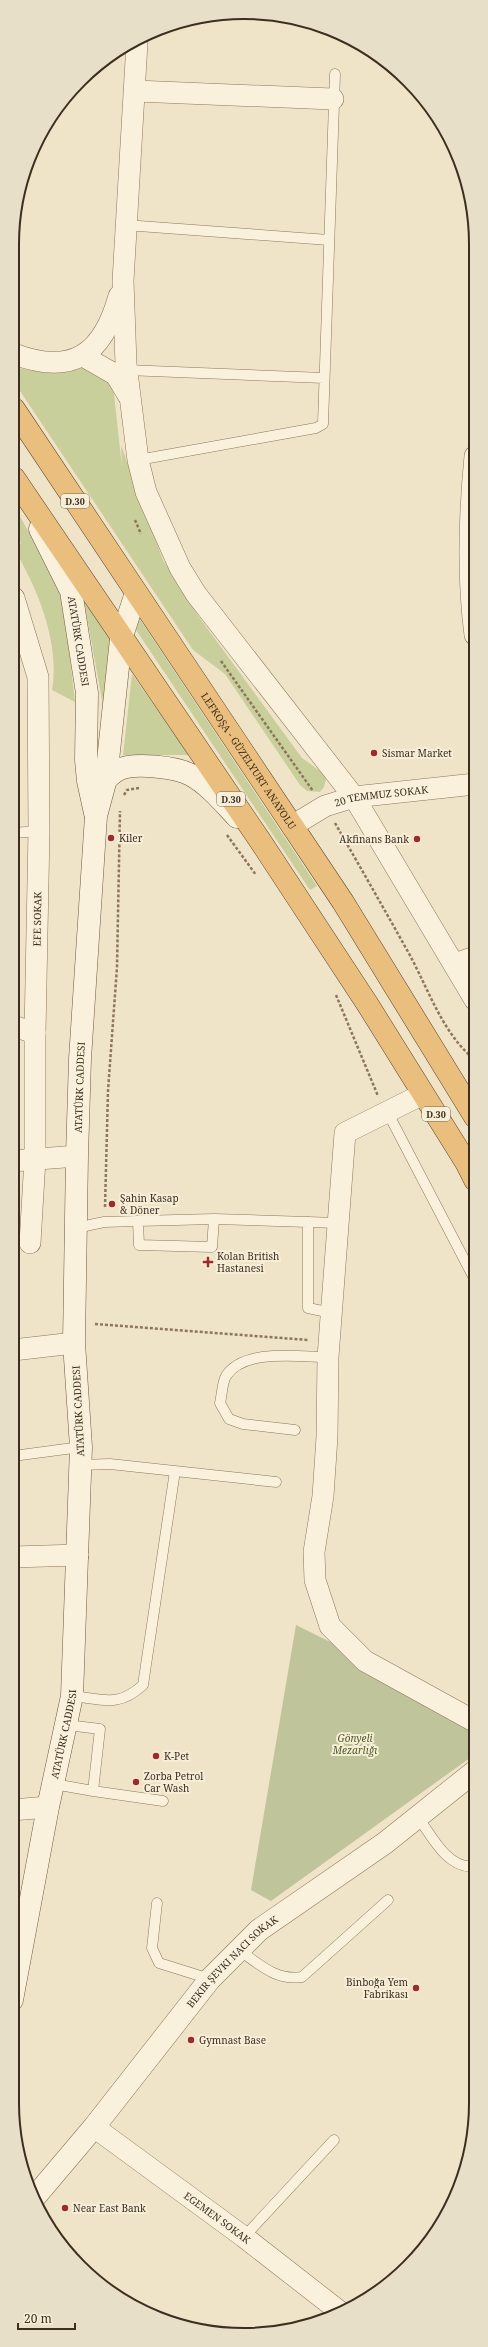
<svg xmlns="http://www.w3.org/2000/svg" width="488" height="2347" viewBox="0 0 488 2347" font-family="'Noto Serif',serif">
  <style>
    .green { fill: #c9cf9b }
    .cemetery { fill: #bfc49a }
    .lines { fill: none; stroke-linecap: round; stroke-linejoin: round }
    .service-casing { stroke: #8d765c; stroke-width: 11 }
    .minor-casing { stroke: #8d765c; stroke-width: 22 }
    .tertiary-casing { stroke: #8d765c; stroke-width: 23 }
    .secondary-casing { stroke: #6f573f; stroke-width: 23 }
    .trunk-casing { stroke: #5b4430; stroke-width: 23 }
    .path { stroke: #8d765c; stroke-width: 2.5; stroke-dasharray: 3 2; stroke-linecap: butt }
    .service { stroke: #faf1dc; stroke-width: 10 }
    .minor { stroke: #faf1dc; stroke-width: 21 }
    .tertiary { stroke: #faf1dc; stroke-width: 22 }
    .secondary { stroke: #faf1dc; stroke-width: 22 }
    .trunk { stroke: #eabe7c; stroke-width: 22 }
    .poi-dot { fill: #9e2a2b; stroke: #f7eed8; stroke-width: 1.5 }
    .labels { text-anchor: middle; dominant-baseline: central; stroke-width: 4; stroke-linejoin: round; paint-order: stroke }
    .shield { fill: #f7eed8; stroke: #756857; stroke-width: 1 }
    .shield-label { font-size: 9px; font-weight: bold; fill: #3d2e20 }
    .street-label { font-size: 10px; fill: #3d2e20; stroke: #f7eed8 }
    .poi-label { font-size: 10px; fill: #3d2e20; stroke: #f7eed8; text-anchor: start }
    .park-label { font-size: 10px; font-style: italic; fill: #4d5a26; stroke: #f7eed8 }
    .rim { fill: none; stroke: #3d2e20; stroke-width: 2 }
  </style>
  <rect width="100%" height="100%" fill="#f0e4c8"/>
  <path class="green" d="M88,364L113,385L122,467L121,445L163,560L199,617L302,758L327,776L324,787L320,792L307,791L300,785L225,674L193,650L14,382V367L38,372Z
    M14,506L51,571L64,605L75,702L52,690C60,643 38,589 14,549L21,543L14,530Z
    M82,590L112,640L104,711Z
    M137,615L317,886L310,890L132,624Z
    M132,674L189,755H123Z"/>
  <path class="cemetery" d="M296,1625L474,1713V1755L271,1901L251,1890Z"/>
  <g class="lines">
    <defs>
      <path id="service" d="M125,225L329,240
        M126,370L324,378
        M138,460L316,428L323,424L335,74
        M13,833L39,831
        M380,1117L391,1119L475,1280
        M138,1221L214,1219
        M308,1222V1308L332,1313
        M76,1228L104,1222L138,1221L139,1245L212,1247L214,1219L338,1223
        M295,1430L243,1424L229,1419L220,1403C222,1395 222,1383 226,1376C244,1348 299,1357 328,1357
        M13,1456L81,1447
        M80,1465L110,1464L276,1482
        M72,1696C103,1699 118,1708 143,1685L175,1471
        M54,1784L93,1791L100,1729L67,1725
        M93,1791L163,1801
        M418,1817C431,1835 448,1870 474,1866
        M157,1903L152,1948L159,1963L210,1979
        M239,1950C259,1964 276,1981 302,1977L388,1900
        M244,2237L334,2140"/>
      <g id="minor">
        <path d="M137,43L123,281L126,364L138,460L146,492L180,568L196,594L354,797L475,1000"/>
        <path d="M135,91L333,99"/>
        <path d="M14,354C73,376 103,354 119,296"/>
        <path d="M83,356L116,375L128,395"/>
        <path d="M14,598L38,677L39,831L35,1033V1159L30,1243"/>
        <path d="M475,635C467,575 469,517 475,456"/>
        <path id="s1" d="M292,826L325,806L354,797L475,784"/>
        <path d="M455,964L475,957"/>
        <path d="M13,1026L35,1033"/>
        <path d="M423,1094L345,1133L328,1357L327,1437L323,1496L314,1552L315,1580L330,1626L365,1661L474,1721"/>
        <path d="M13,1161L77,1156"/>
        <path d="M13,1350L74,1343"/>
        <path d="M13,1557L78,1555"/>
        <path d="M12,1810L48,1807"/>
        <path id="s2" d="M94,2127L244,2237L339,2311"/>
      </g>
      <g id="tertiary">
        <path id="s3" d="M34,2198L94,2127L210,1979L259,1930L385,1843L474,1772"/>
      </g>
      <g id="secondary">
        <path id="s4" d="M40,529L71,591L87,693L86,760L88,781L95,813"/>
        <path d="M106,779C110,776 114,772 118,770C133,762 177,767 191,775C209,785 223,802 237,817"/>
        <path id="s5" d="M12,2000L48,1807L72,1696L81,1447L74,1343L77,1156L80,1059L96,816L106,779L121,639L136,593"/>
      </g>
      <g id="trunk">
        <path id="s6" d="M14,409L343,902L475,1117"/>
        <path d="M14,478L261,842L368,1005L467,1164L475,1180"/>
      </g>
    </defs>
    <use href="#service" class="service-casing"/>
    <use href="#minor" class="minor-casing"/>
    <use href="#tertiary" class="tertiary-casing"/>
    <use href="#secondary" class="secondary-casing"/>
    <use href="#trunk" class="trunk-casing"/>
    <path class="path" d="M135,520L141,534
      M221,661L313,791
      M124,795L127,790L139,788
      M335,823C359,865 383,907 407,950C428,987 441,1032 475,1060
      M227,835L256,875
      M336,995L378,1096
      M105,1207L108,1091L117,967L120,811
      M95,1324L309,1340"/>
    <use href="#service" class="service"/>
    <use href="#minor" class="minor"/>
    <use href="#tertiary" class="tertiary"/>
    <use href="#secondary" class="secondary"/>
    <use href="#trunk" class="trunk"/>
  </g>
  <g class="poi-dot">
    <circle cx="374" cy="753" r="4"/>
    <circle cx="111" cy="838" r="4"/>
    <circle cx="417" cy="839" r="4"/>
    <circle cx="112" cy="1204" r="4"/>
    <path d="M206 1256h4v4h4v4h-4v4h-4v-4h-4v-4h4z"/>
    <circle cx="156" cy="1756" r="4"/>
    <circle cx="136" cy="1782" r="4"/>
    <circle cx="416" cy="1988" r="4"/>
    <circle cx="191" cy="2040" r="4"/>
    <circle cx="65" cy="2208" r="4"/>
  </g>
  <g class="labels">
    <g class="shield">
      <rect x="61" y="494" width="28" height="14" rx="3"/>
      <rect x="217" y="792" width="28" height="14" rx="3"/>
      <rect x="422" y="1107" width="28" height="14" rx="3"/>
    </g>
    <g class="shield-label">
      <text x="75" y="501">D.30</text>
      <text x="231" y="799">D.30</text>
      <text x="436" y="1114">D.30</text>
    </g>
    <g class="street-label">
      <text stroke="none"><textPath href="#s4" startOffset="120">ATATÜRK CADDESI</textPath></text>
      <text stroke="none"><textPath href="#s6" startOffset="423">LEFKOŞA - GÜZELYURT ANAYOLU</textPath></text>
      <text stroke="none"><textPath href="#s1" startOffset="96">20 TEMMUZ SOKAK</textPath></text>
      <text transform="translate(37 919) rotate(-89)">EFE SOKAK</text>
      <text stroke="none"><textPath href="#s5" startOffset="919">ATATÜRK CADDESI</textPath></text>
      <text transform="translate(78 1411) rotate(-93)">ATATÜRK CADDESI</text>
      <text stroke="none"><textPath href="#s5" startOffset="271">ATATÜRK CADDESI</textPath></text>
      <text stroke="none"><textPath href="#s3" startOffset="309">BEKIR ŞEVKI NACI SOKAK</textPath></text>
      <text stroke="none"><textPath href="#s2" startOffset="153">EGEMEN SOKAK</textPath></text>
    </g>
    <g class="poi-label">
      <text x="382" y="753">Sismar Market</text>
      <text x="119" y="838">Kiler</text>
      <text x="409" y="839" text-anchor="end">Akfinans Bank</text>
      <text x="120" y="1198">Şahin Kasap<tspan x="120" dy="12">&amp; Döner</tspan></text>
      <text x="217" y="1256">Kolan British<tspan x="217" dy="12">Hastanesi</tspan></text>
      <text x="164" y="1756">K-Pet</text>
      <text x="144" y="1776">Zorba Petrol<tspan x="144" dy="12">Car Wash</tspan></text>
      <text x="408" y="1982" text-anchor="end">Binboğa Yem<tspan x="408" dy="12">Fabrikası</tspan></text>
      <text x="199" y="2040">Gymnast Base</text>
      <text x="73" y="2208">Near East Bank</text>
    </g>
    <g class="park-label">
      <text x="355" y="1738">Gönyeli<tspan x="355" dy="12">Mezarlığı</tspan></text>
    </g>
  </g>
  <path d="M0 0H488V2347H0ZM244 19H244A225 225 0 0 1 469 244V2103A225 225 0 0 1 244 2328H244A225 225 0 0 1 19 2103V244A225 225 0 0 1 244 19Z" fill="#e8dfc9" fill-rule="evenodd"/>
  <path class="rim" d="M244 19H244A225 225 0 0 1 469 244V2103A225 225 0 0 1 244 2328H244A225 225 0 0 1 19 2103V244A225 225 0 0 1 244 19Z"/>
  <path d="M18 2323v6h57v-6" fill="none" stroke="#3d2e20" stroke-width="2"/>
  <text x="24" y="2323" font-size="12" fill="#3d2e20" stroke="#f7eed8" stroke-width="3" paint-order="stroke">20 m</text>
</svg>
